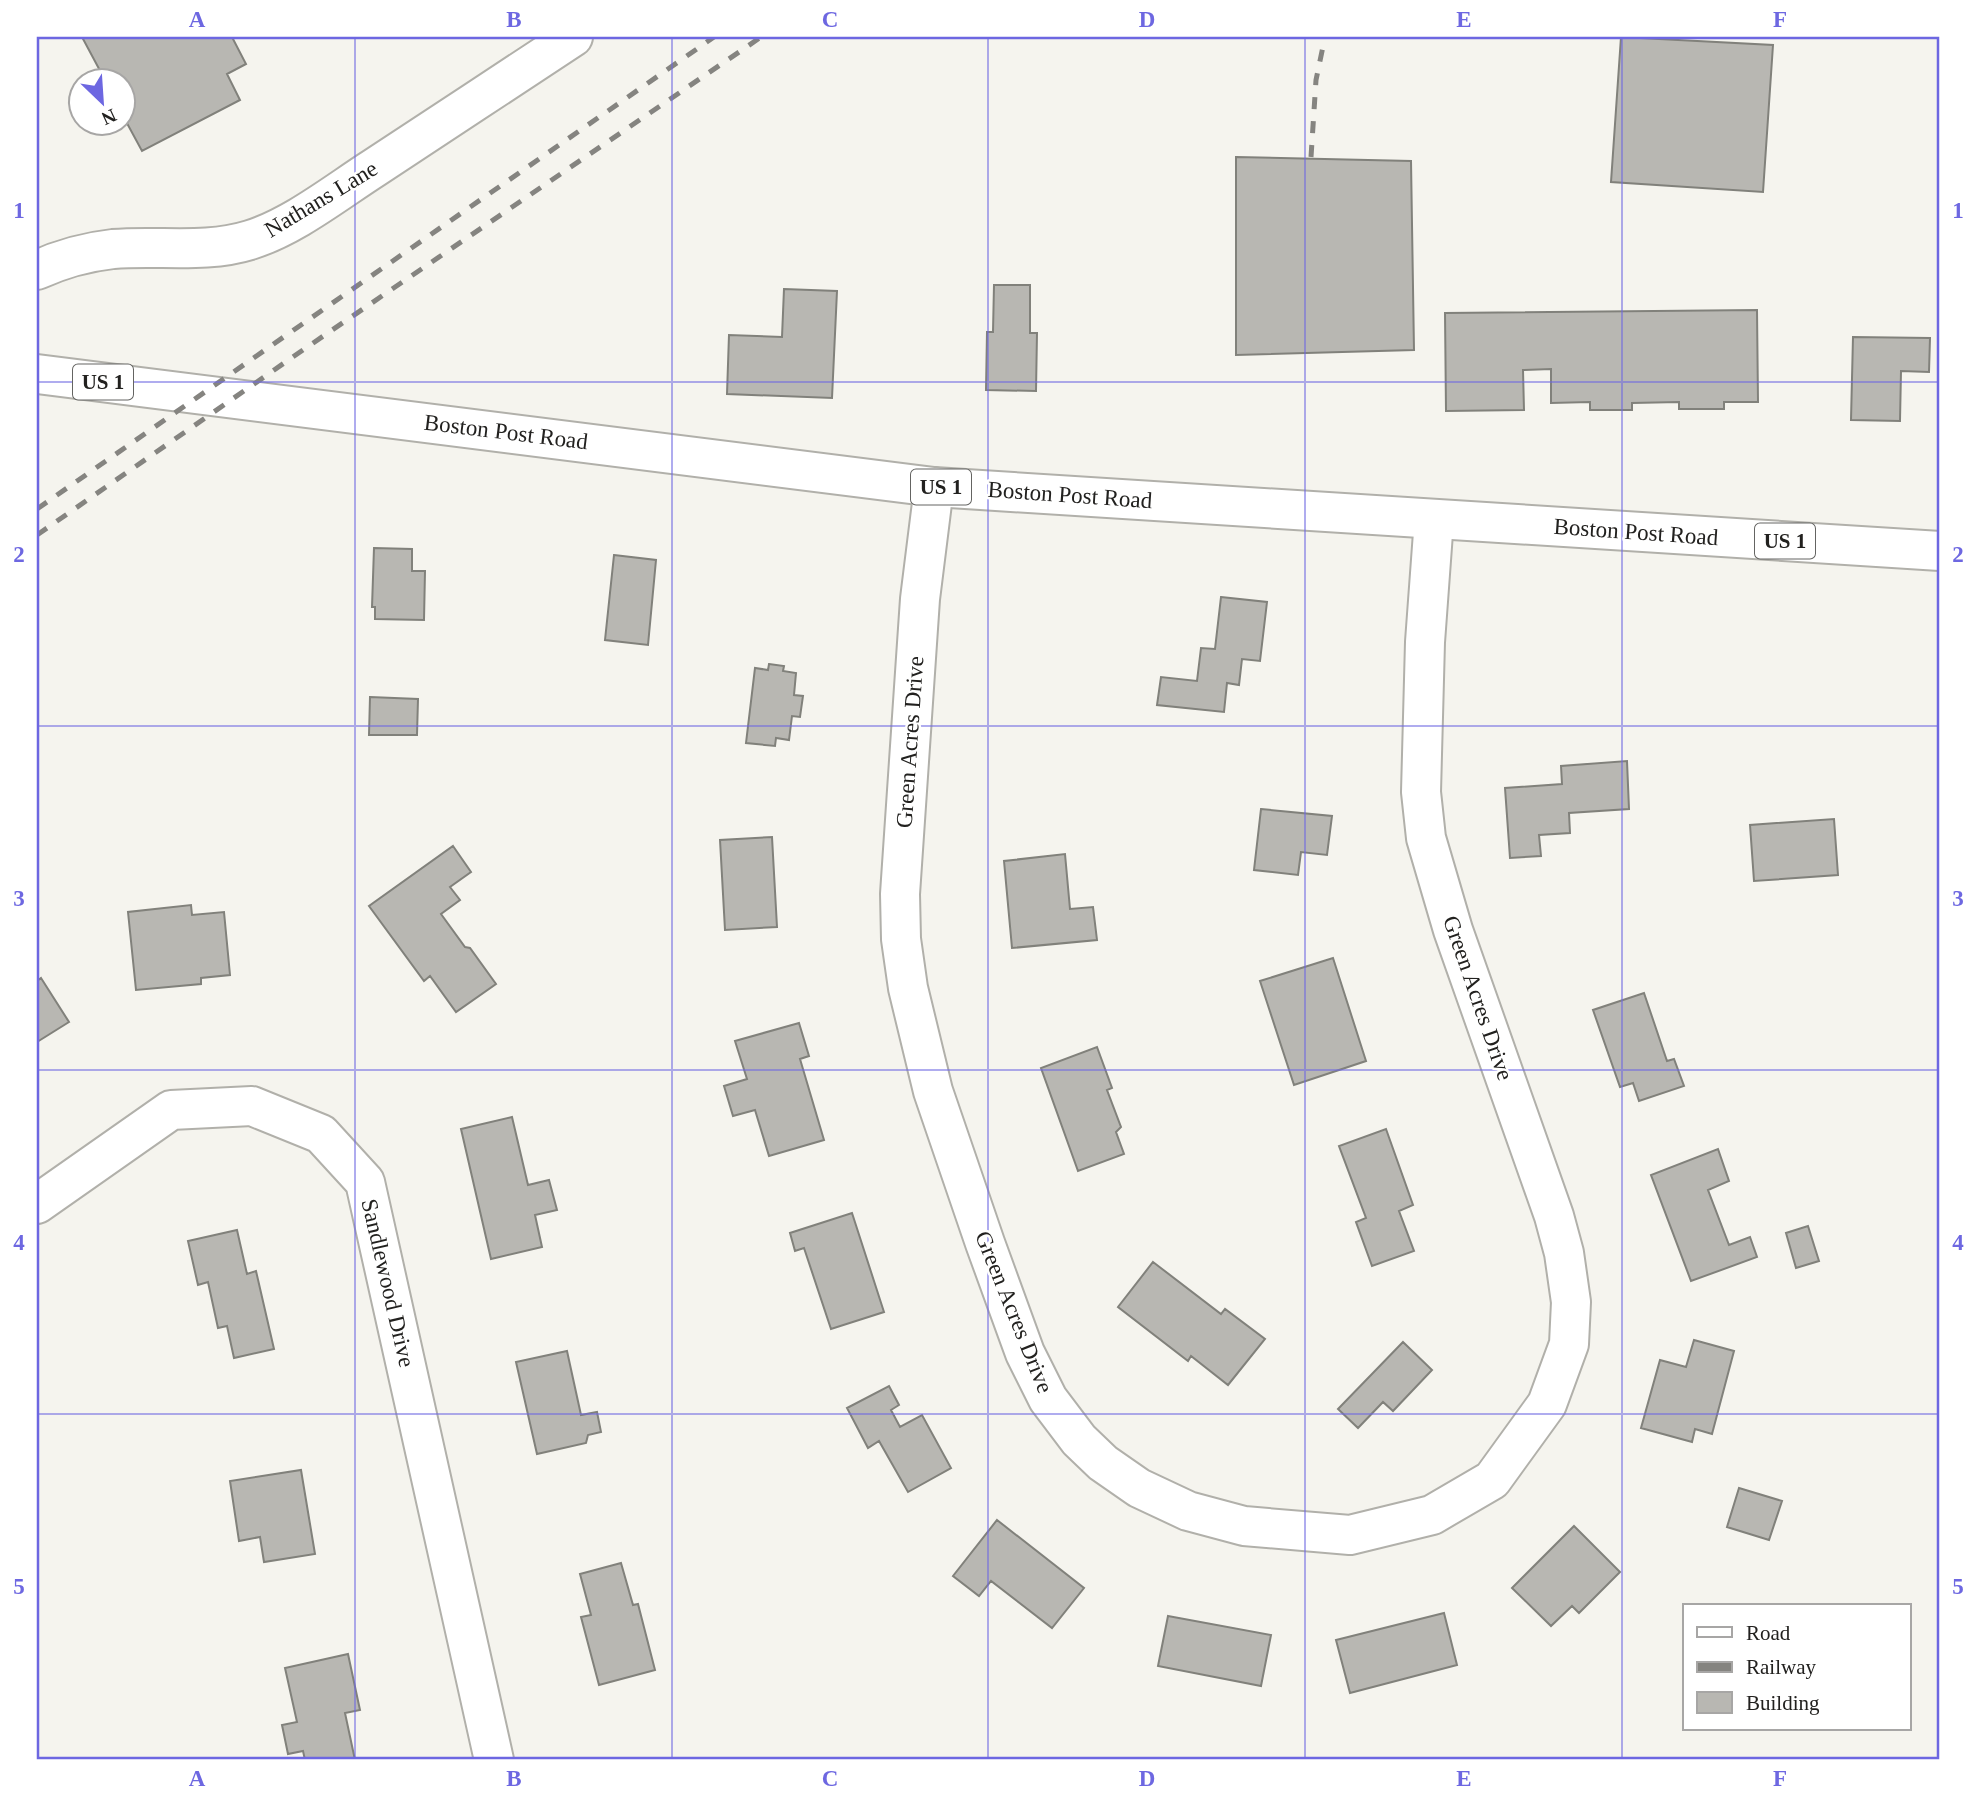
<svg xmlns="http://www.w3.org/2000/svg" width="1977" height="1797" viewBox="0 0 1977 1797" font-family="'Times New Roman',serif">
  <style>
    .building { fill: #b8b7b2; stroke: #81817b; stroke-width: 2 }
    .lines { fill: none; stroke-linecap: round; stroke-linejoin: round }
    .street-casing { stroke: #b1b0aa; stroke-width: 42 }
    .primary-casing { stroke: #b1b0aa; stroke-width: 42 }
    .street { stroke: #fff; stroke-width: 38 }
    .primary { stroke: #fff; stroke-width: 38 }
    .rail { stroke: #858480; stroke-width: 5; stroke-dasharray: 12 12; stroke-linecap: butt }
    .grid { fill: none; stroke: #6d67e1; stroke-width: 2; stroke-opacity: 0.55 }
    .labels { text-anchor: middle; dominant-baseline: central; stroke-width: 5; stroke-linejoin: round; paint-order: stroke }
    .shield { fill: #fff; stroke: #646462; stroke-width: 2 }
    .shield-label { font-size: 21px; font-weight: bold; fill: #22211f }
    .street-label { font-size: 23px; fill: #22211f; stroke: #fff }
    .neatline { fill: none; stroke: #6d67e1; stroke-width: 2.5 }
    .grid-label { font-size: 23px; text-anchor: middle; font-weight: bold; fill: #6d67e1 }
  </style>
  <rect width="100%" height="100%" fill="#f5f4ee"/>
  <path class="building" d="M82,37H232L246,64L227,74L240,100L142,151L122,114V80H105Z
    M1621,37L1773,45L1763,192L1611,182Z
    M1236,157L1411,161L1414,350L1236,355Z
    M994,285H1030V333H1037L1036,391L986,390L987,332H993Z
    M784,289L837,291L832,398L727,394L729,335L782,337Z
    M1757,310L1758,402H1724V409H1679V402L1632,403V410H1590V402L1551,403V369L1523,370L1524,410L1446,411L1445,313Z
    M1853,337L1930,338L1929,372L1901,371L1900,421L1851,420Z
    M374,548L412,549V571H425L424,620L375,619V607H372Z
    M614,555L656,560L648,645L605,640Z
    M1221,597L1267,602L1260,661L1242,659L1239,685L1227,683L1224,712L1157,705L1161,677L1197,681L1201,648L1215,649Z
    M769,664L784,666L783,671L796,673L794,695L803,696L800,717L792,716L789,740L776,738L775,746L746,743L755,668L768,670Z
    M370,697L418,699L417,735H369Z
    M1627,761L1629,809L1569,813L1570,833L1539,835L1541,856L1510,858L1505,788L1562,784L1561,766Z
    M1261,809L1332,816L1327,855L1301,852L1298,875L1254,870Z
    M1834,819L1838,875L1754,881L1750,825Z
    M772,837L777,927L725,930L720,840Z
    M453,846L471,872L450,887L460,900L441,914L465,947L470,948L496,984L456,1012L430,976L424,981L369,906Z
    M1065,854L1070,909L1093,907L1097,940L1012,948L1004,861Z
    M191,905L192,915L224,912L230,975L201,978V984L136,990L128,912Z
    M1333,958L1366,1061L1294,1085L1260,981Z
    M41,978L69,1022L37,1042V981Z
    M1644,993L1667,1061L1674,1059L1684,1086L1639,1101L1633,1083L1620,1087L1593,1010Z
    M799,1023L809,1056L800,1059L824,1140L769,1156L755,1110L733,1116L724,1086L747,1079L735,1041Z
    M1097,1047L1112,1088L1107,1090L1121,1127L1116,1132L1124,1154L1078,1171L1041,1068Z
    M512,1117L528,1185L549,1180L557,1210L535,1215L542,1247L491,1259L461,1129Z
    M1386,1129L1413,1205L1399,1211L1414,1251L1372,1266L1356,1222L1366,1218L1339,1146Z
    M1718,1149L1729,1181L1708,1190L1729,1245L1750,1237L1757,1257L1691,1281L1651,1175Z
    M852,1213L884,1312L831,1329L804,1248L795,1251L790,1233Z
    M1808,1226L1819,1261L1796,1268L1786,1233Z
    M237,1230L247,1274L256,1271L274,1349L234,1358L227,1326L218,1328L208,1282L198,1285L188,1241Z
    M1153,1262L1221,1314L1225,1309L1265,1339L1228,1385L1191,1356L1188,1361L1118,1307Z
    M1694,1340L1734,1351L1712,1434L1695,1429L1692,1442L1641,1428L1660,1360L1686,1367Z
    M1403,1342L1432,1370L1393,1411L1383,1402L1358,1428L1338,1409Z
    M567,1351L581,1415L597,1412L601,1432L588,1435L586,1443L537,1454L516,1362Z
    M889,1386L899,1405L891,1410L900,1427L922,1415L951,1468L908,1492L879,1441L868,1448L847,1408Z
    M301,1470L315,1554L264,1562L260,1537L239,1541L230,1481Z
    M1739,1488L1782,1501L1769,1540L1727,1527Z
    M997,1520L1084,1588L1052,1628L991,1581L979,1596L953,1576Z
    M1574,1526L1620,1572L1579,1613L1572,1606L1551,1626L1512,1588Z
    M621,1563L633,1605L638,1604L655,1670L599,1685L581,1617L591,1615L580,1574Z
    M1444,1613L1457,1665L1350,1693L1336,1640Z
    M1168,1616L1271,1635L1261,1686L1158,1666Z
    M348,1654L360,1710L345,1713L355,1760H305L303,1751L288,1754L282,1725L297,1722L285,1668Z"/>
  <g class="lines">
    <defs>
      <path id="street" d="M37,270C61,259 86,252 113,249C159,245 205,254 250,240C294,226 335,193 374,168C440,124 507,81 573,37
        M934,487L920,599L900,894L901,939L908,988L933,1091L985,1243L1025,1353L1048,1399L1079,1440L1103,1463L1139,1488L1188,1511L1244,1526L1350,1535L1432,1515L1492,1480L1547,1404L1569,1344L1571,1302L1564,1253L1554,1216L1453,930L1426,838L1421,792L1425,642L1434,519
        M37,1204L171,1110L252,1106L321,1134L365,1182L494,1760"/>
      <path id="primary" d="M37,374L934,487L1940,551"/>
    </defs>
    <use href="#street" class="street-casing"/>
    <use href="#primary" class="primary-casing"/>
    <use href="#street" class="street"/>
    <use href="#primary" class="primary"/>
    <path class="rail" d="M1311,157L1316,80L1325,37
      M37,509L714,37
      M37,535L300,352L761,37"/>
  </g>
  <path class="grid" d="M355,37V1760M672,37V1760M988,37V1760M1305,37V1760M1622,37V1760M37,382H1940M37,726H1940M37,1070H1940M37,1414H1940"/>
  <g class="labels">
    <g class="shield">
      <rect x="73" y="364.5" width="60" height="35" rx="5"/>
      <rect x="911" y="469.5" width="60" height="35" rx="5"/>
      <rect x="1755" y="523.5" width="60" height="35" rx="5"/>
    </g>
    <g class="shield-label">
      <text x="103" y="382">US 1</text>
      <text x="941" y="487">US 1</text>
      <text x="1785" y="541">US 1</text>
    </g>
    <g class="street-label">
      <text transform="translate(321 199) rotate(-31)">Nathans Lane</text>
      <text transform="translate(506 432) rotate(7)">Boston Post Road</text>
      <text transform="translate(1070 495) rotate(4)">Boston Post Road</text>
      <text transform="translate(1636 532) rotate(4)">Boston Post Road</text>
      <text transform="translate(910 742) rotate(-86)">Green Acres Drive</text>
      <text transform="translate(1478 998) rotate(71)">Green Acres Drive</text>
      <text transform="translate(388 1283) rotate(77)">Sandlewood Drive</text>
      <text transform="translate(1014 1312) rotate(68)">Green Acres Drive</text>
    </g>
  </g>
  <rect width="1977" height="1797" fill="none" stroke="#ffffff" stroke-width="77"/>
  <rect x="1683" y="1604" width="228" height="126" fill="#ffffff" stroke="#a7a6a5" stroke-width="2"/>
  <rect x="1697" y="1627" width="35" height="10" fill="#ffffff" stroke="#a7a6a5" stroke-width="2"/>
  <text x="1746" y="1640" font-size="21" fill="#22211f">Road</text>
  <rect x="1697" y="1662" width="35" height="10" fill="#858480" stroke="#a7a6a5" stroke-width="2"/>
  <text x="1746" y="1674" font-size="21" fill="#22211f">Railway</text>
  <rect x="1697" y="1692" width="35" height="21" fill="#b8b7b2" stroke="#a7a6a5" stroke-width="2"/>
  <text x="1746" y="1710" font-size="21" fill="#22211f">Building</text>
  <g transform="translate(102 102) rotate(155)"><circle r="33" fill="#ffffff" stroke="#a7a6a5" stroke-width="2"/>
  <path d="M0-5L12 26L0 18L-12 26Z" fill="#6d67e1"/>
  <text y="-10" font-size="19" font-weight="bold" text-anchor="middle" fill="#22211f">N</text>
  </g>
  <rect x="38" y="38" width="1900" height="1720" class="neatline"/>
  <g class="grid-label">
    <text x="197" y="27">A</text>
    <text x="514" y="27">B</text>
    <text x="830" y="27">C</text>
    <text x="1147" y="27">D</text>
    <text x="1464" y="27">E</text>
    <text x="1780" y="27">F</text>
    <text x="19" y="218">1</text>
    <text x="1958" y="218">1</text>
    <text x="19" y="562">2</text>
    <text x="1958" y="562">2</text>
    <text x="19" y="906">3</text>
    <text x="1958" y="906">3</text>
    <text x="19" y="1250">4</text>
    <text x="1958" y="1250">4</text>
    <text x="19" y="1594">5</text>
    <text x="1958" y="1594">5</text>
    <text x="197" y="1786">A</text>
    <text x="514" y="1786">B</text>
    <text x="830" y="1786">C</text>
    <text x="1147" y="1786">D</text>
    <text x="1464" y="1786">E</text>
    <text x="1780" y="1786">F</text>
  </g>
</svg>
